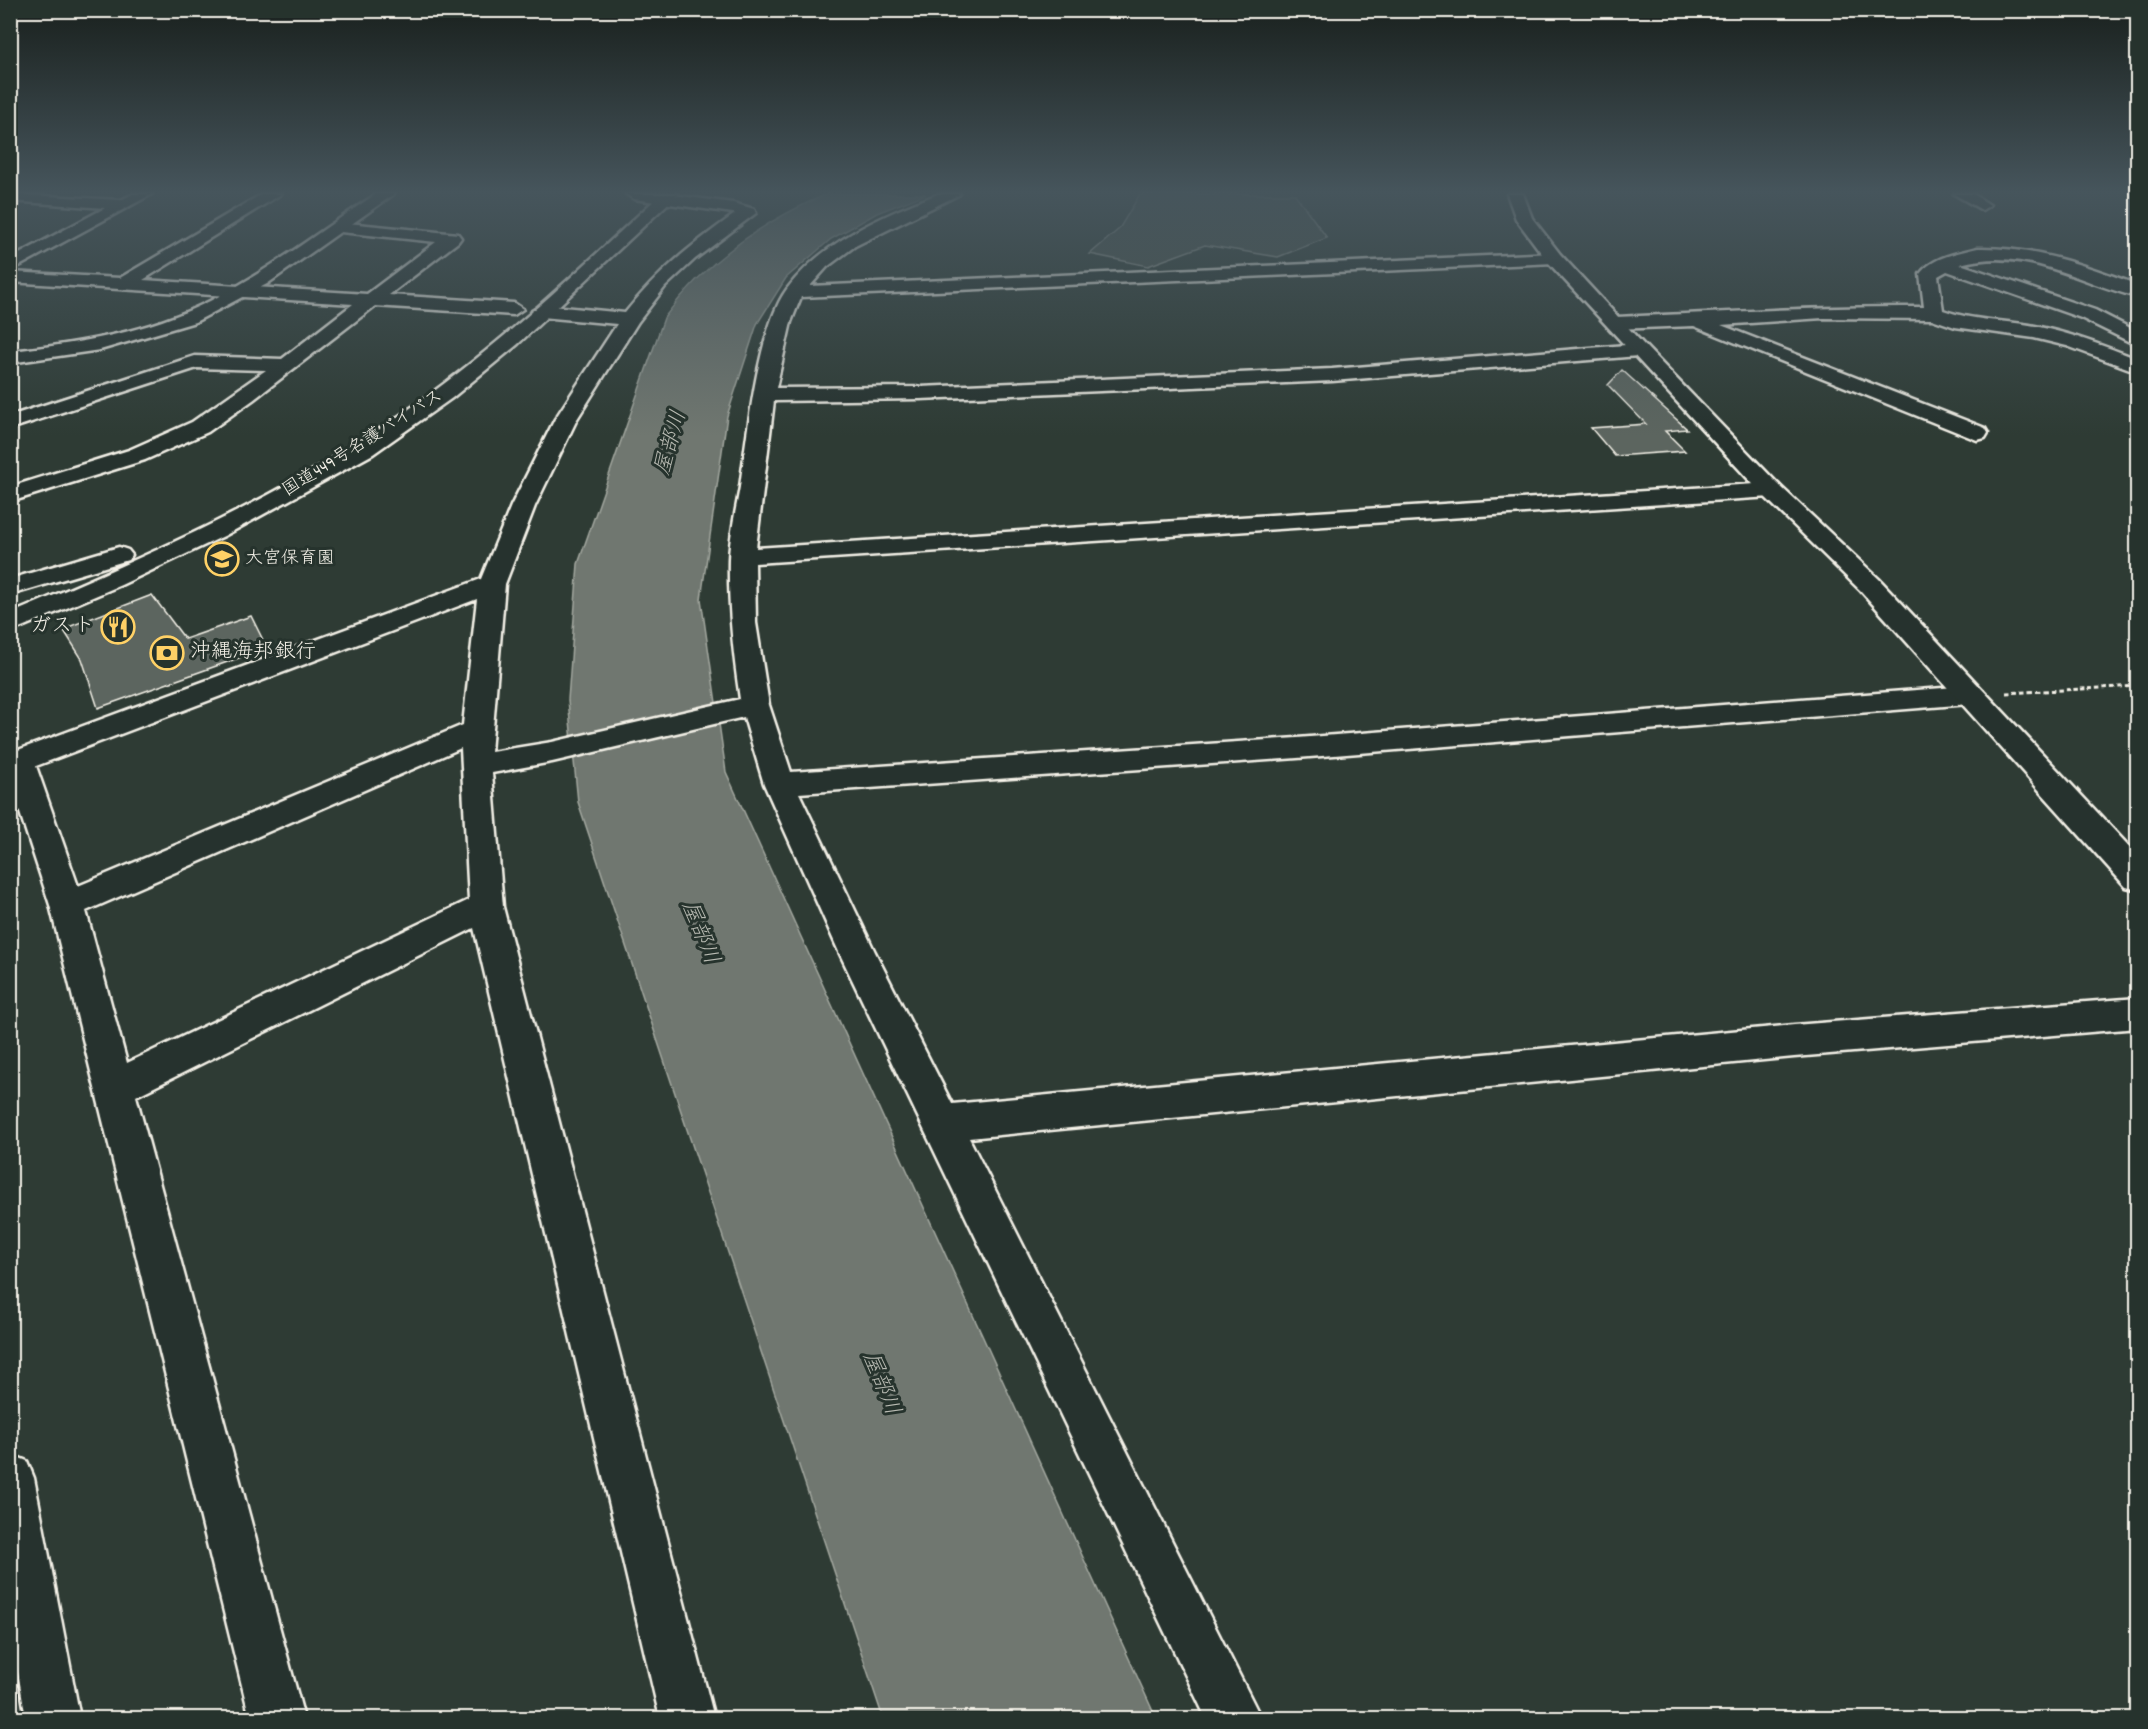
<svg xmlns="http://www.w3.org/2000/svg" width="2148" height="1729" viewBox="0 0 2148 1729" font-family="Dekko,'Klee One',sans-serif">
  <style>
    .green { fill: #48524c; stroke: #9ea29a; stroke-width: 1.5 }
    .water { fill: #6f7770; stroke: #a4a8a0; stroke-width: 1.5 }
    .building { fill: #5c655e; stroke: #f4f1e8; stroke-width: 1.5 }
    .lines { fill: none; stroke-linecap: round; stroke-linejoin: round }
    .minor-casing { stroke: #f4f1e8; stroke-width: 5 }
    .tertiary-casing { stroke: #f4f1e8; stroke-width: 5 }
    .trunk-casing { stroke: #f4f1e8; stroke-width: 5 }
    .path { stroke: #f4f1e8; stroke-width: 3; stroke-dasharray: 4.5 3; stroke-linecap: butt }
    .minor { fill: #26332d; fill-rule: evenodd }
    .tertiary { fill: #26332d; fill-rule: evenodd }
    .trunk { fill: #26332d; fill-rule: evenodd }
    .labels { text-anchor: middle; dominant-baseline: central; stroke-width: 6; stroke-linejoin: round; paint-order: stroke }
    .far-street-label { font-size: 18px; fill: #f4f1e8; stroke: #26332d }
    .far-poi-label { font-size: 18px; fill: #f4f1e8; stroke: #26332d; text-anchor: start }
    .poi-label { font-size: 21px; fill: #f4f1e8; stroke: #26332d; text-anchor: end }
    .water-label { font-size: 22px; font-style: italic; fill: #b8bab2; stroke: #26332d }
  </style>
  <rect width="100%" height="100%" fill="#2e3b34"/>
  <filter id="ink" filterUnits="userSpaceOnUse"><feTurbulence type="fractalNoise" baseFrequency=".0167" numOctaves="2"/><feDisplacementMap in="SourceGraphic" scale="12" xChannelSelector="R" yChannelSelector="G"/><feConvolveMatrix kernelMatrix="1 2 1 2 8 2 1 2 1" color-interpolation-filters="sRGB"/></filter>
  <g filter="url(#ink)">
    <path class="green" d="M1140,194H1295L1327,238L1278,257L1205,245L1148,266L1090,254L1119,229Z"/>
    <path class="water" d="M827,194H926L877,213L831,239L786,278L757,324L727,416L701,599L726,772L1156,1718H883L578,802L568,700L578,564L664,318C705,262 763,221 827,194Z"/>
    <path class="building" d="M1622,370L1687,429L1665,431L1685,451L1615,456L1591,428L1646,424L1608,385Z
      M152,595L185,639L251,616L267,648L98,708L82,659L63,629Z"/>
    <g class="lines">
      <defs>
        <path id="minor" d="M10,194L121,200L133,194H152L10,271V259L105,208L10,201Z
          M262,194H281L143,280L367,294L436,242L331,231L329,227L337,222L458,234L461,238L458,242L389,295L514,303L523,309L514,315L375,306L253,400L208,432L145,460L10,502V487L129,450L192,422L266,370L197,368L10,429V416L195,356L282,359L353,304L10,282V272L120,278Z
          M938,194H960L855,246L827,267L810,286L1554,253L1563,258L1554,263L801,297L791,322L776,388L920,387L1332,369L1638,344L1645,346L1648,350L1645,354L1638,356L1332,381L920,399L774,401L756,548L1771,483L1779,485L1783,490L1779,495L1771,497L755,563L756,623L769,705L791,772L1297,738L1969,686L1979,688L1983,695L1979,702L1969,704L1297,758L799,793L875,952L952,1104L1794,1025L2138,998V1028L1794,1057L969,1138L1261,1718H1206L839,952L764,784L744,717L552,762L492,773L503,907L714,1718H660L474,928L136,1096L304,1718H250L50,905L10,782V753L481,579L511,506L555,419L617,324L542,317L532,311L542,305L625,313C660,270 690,246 735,214L725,208L733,203L754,209L756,213L695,259L665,287L638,322L577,419L535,506L505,584L491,752L552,742L740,699C733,652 728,606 729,559C730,535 736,510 740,487C747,437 758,328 787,289C823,241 884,215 938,194ZM477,599L463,725L78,886L36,766ZM461,748L469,900L127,1063L86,911Z
          M1954,194H1973L1990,205L1982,210Z
          M1978,248C2034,247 2085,265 2138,285V297C2075,282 2028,246 1960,264L2095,310L2138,332V346L2081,318L1947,271L1938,276L1943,310C1972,321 2004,320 2035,326C2070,333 2104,346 2138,359V372L2067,346L2034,338L1955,327L1932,319L1823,318L1721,325L1985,428L1988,433L1985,438L1977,440L1694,326L1615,329L1605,323L1615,317C1718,313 1821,306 1924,307L1920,274C1932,257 1958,253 1978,248Z"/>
        <path id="tertiary" d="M376,194H394L267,284L195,322L100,350L10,363V351C79,344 148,332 210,301C269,271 321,230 376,194Z
          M626,194H666L733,203L741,208L733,213L634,199Z
          M1507,194H1523L1532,218L1560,254L1645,346L1779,485L1879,579L2138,856V890L2126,887L1861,591L1763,495L1548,262L1516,219Z"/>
        <path id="trunk" d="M661,194H678L518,344L452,398L373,454L224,536L121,585L10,632V614C145,557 281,498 402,414C496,350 578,271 661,194Z
          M119,547L128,550L132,555L128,560L10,595V579Z
          M10,1454L27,1461L34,1478L80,1718H26L10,1626Z"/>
      </defs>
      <use href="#minor" class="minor-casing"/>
      <use href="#tertiary" class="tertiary-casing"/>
      <use href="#trunk" class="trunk-casing"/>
      <path class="path" d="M2006,693L2138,686"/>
      <use href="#minor" class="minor"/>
      <use href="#tertiary" class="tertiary"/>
      <use href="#trunk" class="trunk"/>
    </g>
  </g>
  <linearGradient id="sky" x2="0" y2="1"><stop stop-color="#19201d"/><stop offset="0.44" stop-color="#46555c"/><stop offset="1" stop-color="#46555c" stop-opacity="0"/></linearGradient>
  <rect width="2148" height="436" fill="url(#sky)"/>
  <defs>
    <symbol id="school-ring" viewBox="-11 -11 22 22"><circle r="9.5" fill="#26332d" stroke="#ffd166" stroke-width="1.5"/><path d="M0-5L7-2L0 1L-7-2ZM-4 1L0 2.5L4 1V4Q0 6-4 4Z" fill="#ffd166"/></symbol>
    <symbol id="restaurant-ring" viewBox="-11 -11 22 22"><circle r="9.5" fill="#26332d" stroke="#ffd166" stroke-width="1.5"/><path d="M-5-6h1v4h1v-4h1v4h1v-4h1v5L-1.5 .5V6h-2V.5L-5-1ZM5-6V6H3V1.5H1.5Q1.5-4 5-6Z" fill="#ffd166"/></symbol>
    <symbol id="bank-ring" viewBox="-11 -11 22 22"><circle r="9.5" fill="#26332d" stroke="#ffd166" stroke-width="1.5"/><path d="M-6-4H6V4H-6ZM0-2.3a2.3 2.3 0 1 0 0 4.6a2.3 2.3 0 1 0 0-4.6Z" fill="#ffd166"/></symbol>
  </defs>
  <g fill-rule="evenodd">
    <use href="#school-ring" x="203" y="540" width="38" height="38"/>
    <use href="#restaurant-ring" x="99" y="608" width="38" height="38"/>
    <use href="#bank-ring" x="148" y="634" width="38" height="38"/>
  </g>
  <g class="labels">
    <g class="far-street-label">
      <text transform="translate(363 444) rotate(-32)">国道449号名護バイパス</text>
    </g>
    <g class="far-poi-label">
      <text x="245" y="559">大宮保育園</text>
    </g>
    <g class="poi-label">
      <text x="95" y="627">ガスト</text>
      <text x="190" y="653" text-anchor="start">沖縄海邦銀行</text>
    </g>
    <g class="water-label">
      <text transform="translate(672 443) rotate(-74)">屋部川</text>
      <text transform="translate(699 933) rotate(68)">屋部川</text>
      <text transform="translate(880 1384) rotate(68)">屋部川</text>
    </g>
  </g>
  <rect width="2148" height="1729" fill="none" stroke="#26332d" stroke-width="36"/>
  <rect x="18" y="18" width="2112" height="1693" fill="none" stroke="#f4f1e8" stroke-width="2" filter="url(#ink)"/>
</svg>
